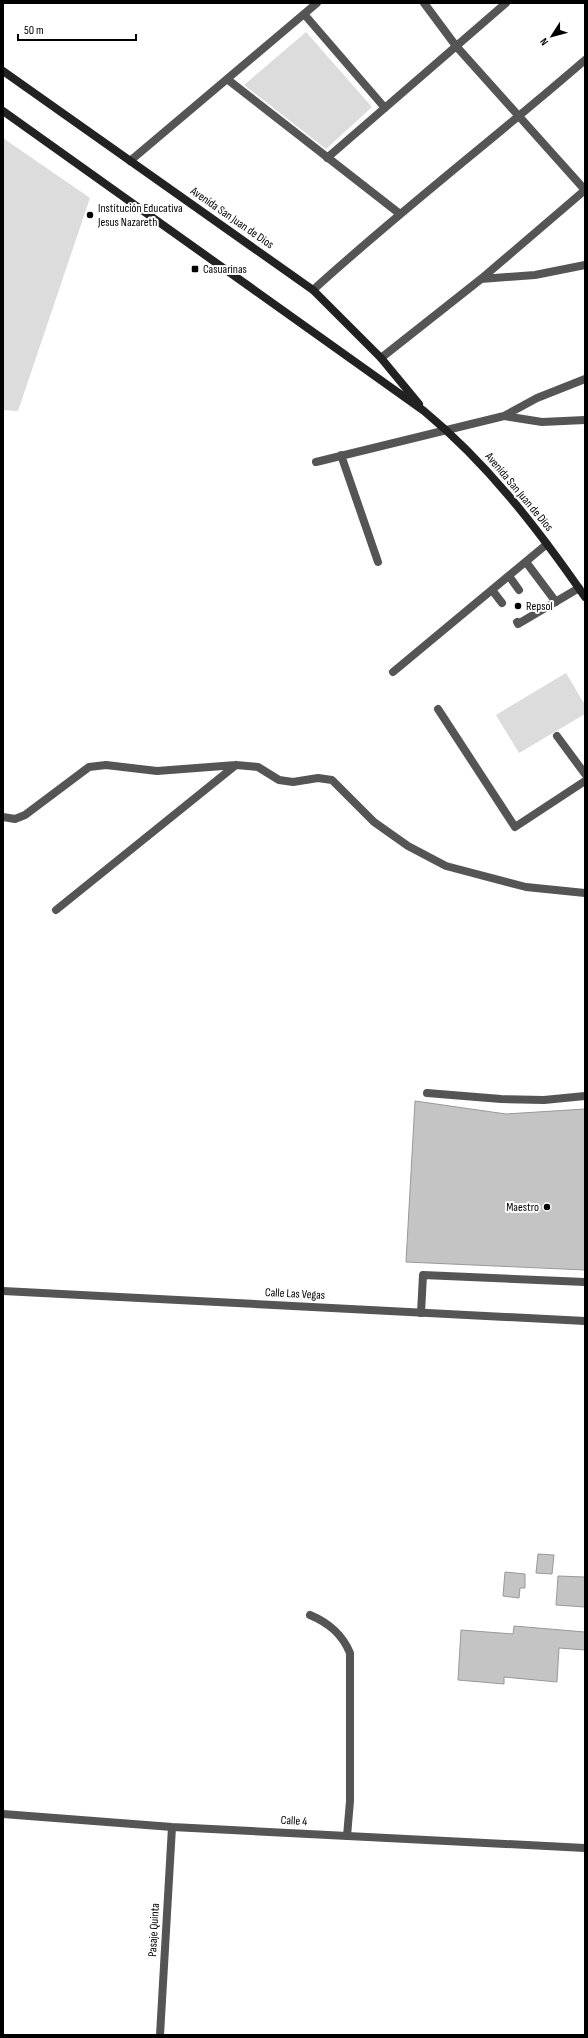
<svg xmlns="http://www.w3.org/2000/svg" width="588" height="2038" viewBox="0 0 588 2038" font-family="'Sofia Sans Condensed',sans-serif">
  <style>
    .green { fill: #dcdcdc }
    .building { fill: #c4c4c4; stroke: #999 }
    .lines { fill: none; stroke-linecap: round; stroke-linejoin: round }
    .service { stroke: #555; stroke-width: 8 }
    .minor { stroke: #555; stroke-width: 8 }
    .secondary { stroke: #222; stroke-width: 8 }
    .poi-dot { fill: #000; stroke: #fff; stroke-width: 1.5 }
    .labels { text-anchor: middle; dominant-baseline: central; stroke-width: 4; stroke-linejoin: round; paint-order: stroke }
    .poi-label { font-size: 12px; fill: #000; stroke: #fff; text-anchor: start }
    .street-label { font-size: 12px; fill: #000; stroke: #fff }
  </style>
  <rect width="100%" height="100%" fill="#fff"/>
  <path class="green" d="M306,32L372,107L326,149L244,85Z
    M3,138L90,198L18,411L3,410Z
    M566,673L585,705V714L519,753L496,715Z"/>
  <path class="building" d="M415,1101L506,1114L585,1109V1270L406,1262Z
    M538,1554L554,1555L552,1574L536,1573Z
    M505,1572L525,1574V1588H520L519,1598L503,1596Z
    M558,1576L585,1577V1607L556,1605Z
    M514,1626L585,1632V1650L559,1648L557,1682L504,1677V1684L458,1680L461,1630L513,1634Z"/>
  <g class="lines">
    <path class="service" d="M526,562L556,602
      M509,576L519,590
      M492,590L502,603
      M517,622L518,624L579,588
      M393,672L547,544
      M427,1093L501,1099L544,1100L585,1096
      M421,1313L423,1275L585,1282
      M310,1615C329,1623 342,1634 350,1653V1801L347,1836"/>
    <path class="minor" d="M304,14L385,108
      M227,79L400,214
      M327,158L506,3
      M130,161L317,3
      M481,279L535,275L585,265
      M313,290C401,210 495,138 585,60
      M381,358L481,279L585,190L456,46L424,3
      M504,416L542,422L585,420
      M341,455L378,562
      M316,462L504,416L537,398L585,379
      M438,709L515,827L585,781
      M557,736L585,774
      M3,817L15,819L25,815L89,767L106,765L157,771L236,765L258,767L279,780L293,782L318,778L332,780L374,822L408,846L446,866L526,887L585,893
      M56,910L236,765
      M3,1291L585,1321
      M3,1814L172,1827L585,1848
      M160,2035L172,1827"/>
    <path class="secondary" d="M3,71L313,290L381,358L419,404
      M3,111L424,411C488,464 538,529 585,597"/>
  </g>
  <g class="poi-dot">
    <circle cx="90" cy="215" r="4"/>
    <rect x="191" y="265" width="8" height="8" rx="2"/>
    <circle cx="518" cy="606" r="4"/>
    <circle cx="547" cy="1207" r="4"/>
  </g>
  <g class="labels">
    <g class="poi-label">
      <text x="98" y="208">Institución Educativa<tspan x="98" dy="14">Jesus Nazareth</tspan></text>
      <text x="203" y="269">Casuarinas</text>
      <text x="526" y="606">Repsol</text>
      <text x="539" y="1207" text-anchor="end">Maestro</text>
    </g>
    <g class="street-label">
      <text transform="translate(232 218) rotate(35)">Avenida San Juan de Dios</text>
      <text transform="translate(519 492) rotate(50)">Avenida San Juan de Dios</text>
      <text transform="translate(295 1294) rotate(3)">Calle Las Vegas</text>
      <text transform="translate(294 1821) rotate(3)">Calle 4</text>
      <text transform="translate(154 1930) rotate(-87)">Pasaje Quinta</text>
    </g>
  </g>
  <rect width="588" height="2038" fill="none" stroke="#000000" stroke-width="8"/>
  <g transform="translate(552 36) rotate(234)" stroke="#ffffff" stroke-width="3" paint-order="stroke">
  <path d="M0-3L7 15L0 10L-7 15Z" fill="#000000"/>
  <text y="-6" font-size="11" font-weight="bold" text-anchor="middle" fill="#000000">N</text>
  </g>
  <path d="M18 34v6h118v-6" fill="none" stroke="#000000" stroke-width="2"/>
  <text x="24" y="34" font-size="12" fill="#000000" stroke="#ffffff" stroke-width="3" paint-order="stroke">50 m</text>
</svg>
